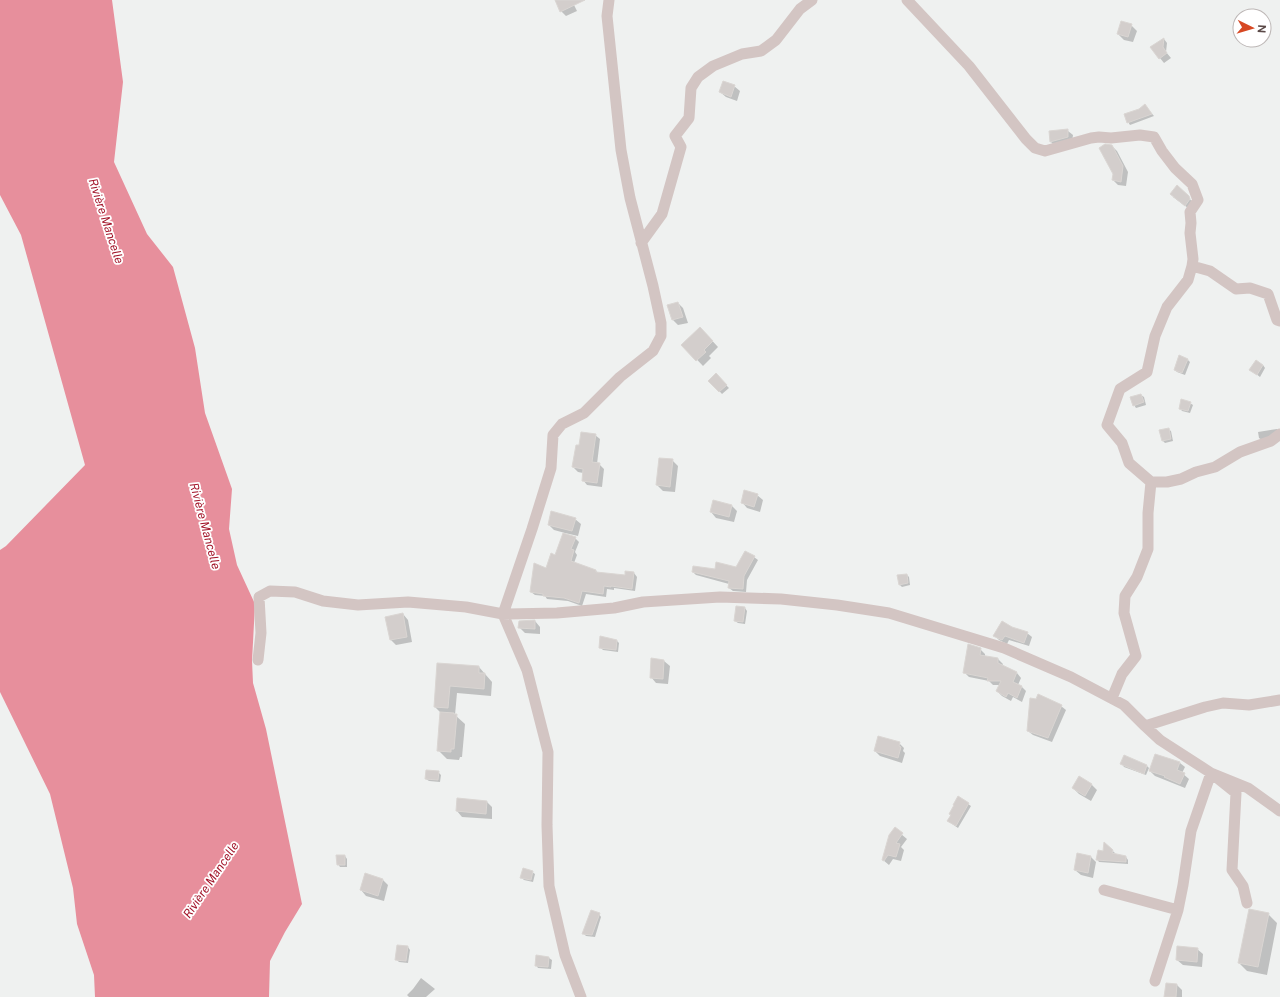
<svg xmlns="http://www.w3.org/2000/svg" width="1280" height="997" viewBox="0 0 1280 997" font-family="'Public Sans',sans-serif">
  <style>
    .water { fill: #e78f9c }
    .shadow { fill: #0003 }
    .building { fill: #d3cecc; stroke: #dad6d3 }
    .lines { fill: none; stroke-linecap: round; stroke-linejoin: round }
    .minor { stroke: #d3c5c3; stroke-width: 11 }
    .labels { text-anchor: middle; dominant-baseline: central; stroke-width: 3.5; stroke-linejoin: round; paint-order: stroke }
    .water-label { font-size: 12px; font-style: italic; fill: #a21429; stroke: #fff }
  </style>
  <rect width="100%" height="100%" fill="#eff1f0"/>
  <path class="water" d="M0,0H112L123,82L114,162L147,234L173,267L195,348L205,413L232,489L229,529L237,565L255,604L252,661L253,683L266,729L302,904L285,932L270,961L269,997H95L94,975L77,924L73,888L50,794L0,692V550L6,546L85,465L21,235L0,195Z"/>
  <path class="shadow" d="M555,0H573V3L577,11L566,16L561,11Z
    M1131,25L1137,31L1133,42L1124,40L1118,34Z
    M1164,39L1167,43L1166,52L1171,58L1164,63L1151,47Z
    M734,86L740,91L737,101L726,97L720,92Z
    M1147,108L1154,116L1130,125L1128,122Z
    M1068,131L1073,135L1072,142L1056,147L1051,142L1050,132Z
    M1112,146L1117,151L1128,172L1126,186L1118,185L1113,180L1114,174Z
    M1188,196L1192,202L1188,208L1173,197Z
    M678,303L683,308L688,323L678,325L673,320L668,306Z
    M706,334L718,347L709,356L711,358L703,366L683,345Z
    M1187,359L1190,362L1185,375L1177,372L1175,370Z
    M1263,365L1265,368L1260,377L1251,370Z
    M716,375L729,388L722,394L710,381Z
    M1141,395L1144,397L1146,405L1136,408L1134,405Z
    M1190,403L1193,405L1190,413L1182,411L1180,408Z
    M1168,429L1171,431L1173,441L1165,443L1163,441Z
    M1277,429L1279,431L1262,440L1259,438L1258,432Z
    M595,435L600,439L597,464H599L604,469L602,487L587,485L583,480V473L578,472L573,467L580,447Z
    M672,460L678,466L675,492L663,491L657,485Z
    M757,495L763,500L760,512L747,508L742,502Z
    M732,506L737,511L734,522L716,518L711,512Z
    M575,519L581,524L578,536L565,533V535L575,538L579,542L575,552L577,555L574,563L596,571L598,573L626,576V572L634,573L637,577L635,591L614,588V590L607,589L606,597L586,594L582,606L568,601L547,599L545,596L535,595L531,592L556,556L565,533L554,530L549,525Z
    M754,557L758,560L747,580L746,592L733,591L729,588V584L696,575L693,572L737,568Z
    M907,575L909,577L910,585L902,587L899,584Z
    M745,608L747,611L745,624L738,623L735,621Z
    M403,614L408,620L412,642L396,645L390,639Z
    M535,621L540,627V634L525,633L519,627Z
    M1011,628L1027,633L1032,637L1029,646L1009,640L1007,644L999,640L995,636Z
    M617,641L619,643L618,652L603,650L600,647Z
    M980,649L985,654V657L998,659L1003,664L1002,666L1017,673L1021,678L1018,685L1022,687L1026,691L1022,702L1013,697L1011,701L1002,696L997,691L1000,685H993L989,681L969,677L964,672Z
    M652,660L664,661L670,666L668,684L656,683L651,677Z
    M438,664L479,667L492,682L491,696L457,693L455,715L465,724L462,757H460L459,760L447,759L438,750L441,713L435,707Z
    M1061,706L1066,710L1052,742L1033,735L1028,731Z
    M899,743L904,748L903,751L905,753L902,763L880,756L875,751Z
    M1155,755L1180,763L1185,767L1182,773L1189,779L1185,788L1155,776L1150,771Z
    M1122,764L1147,766L1149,768L1146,775L1124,767Z
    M438,772L441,775L440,782L429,781L426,779Z
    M1080,778L1092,785L1097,790L1091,801L1079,794L1073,788Z
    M958,797L971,806L958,828L948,821Z
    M458,799L487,802L492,807V819L462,817L457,811Z
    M895,829L907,839L901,847L904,850L901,861L893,859L889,865L883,860Z
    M1105,844L1115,853V855L1126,857L1128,860V864L1099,862L1097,859L1104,852Z
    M345,856L347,859V867H340L338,864Z
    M1091,857L1096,862L1093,878L1081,875L1075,870Z
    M532,872L535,874L533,882L524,880L521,877Z
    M383,880L388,885L384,901L366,896L361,890Z
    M599,914L601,917L595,937L586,936L584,934Z
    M1268,914L1277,923L1267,975L1247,971L1239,963Z
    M408,947L410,950L408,963L399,962L396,959Z
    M1197,949L1203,954L1202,967L1183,965L1177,960Z
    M537,956L549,958L552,960L551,969L538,968L536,965Z
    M421,978L435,989L426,997H409L407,995L413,989Z
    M1177,985L1182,990V997H1165Z"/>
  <path class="building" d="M555,0H585L560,12Z
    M1121,21L1132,24L1128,37L1117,34Z
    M1164,38L1163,47L1167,53L1159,59L1150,47Z
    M723,81L735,85L731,97L719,92Z
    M1145,104L1152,114L1127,123L1124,114L1139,109Z
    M1068,129V137L1050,142L1049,131Z
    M1105,144L1112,145L1123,166L1121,182L1112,180L1113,174L1099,148Z
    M1177,185L1189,196L1190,199L1185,206L1170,194Z
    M678,302L683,317L672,320L667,305Z
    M700,327L713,341L704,350L706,352L696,361L681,345Z
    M1179,355L1188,359L1182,373L1174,370Z
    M1256,360L1263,365L1257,375L1249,370Z
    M716,373L727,385L719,392L708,381Z
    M1141,394L1144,402L1133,406L1130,397Z
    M1181,399L1191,402L1188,411L1179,409Z
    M1169,428L1171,439L1162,441L1159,430Z
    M581,432L596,434L592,462L600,463L597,483L582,481L583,469L572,467L576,445H579Z
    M659,458L673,459L670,487L656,485Z
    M744,490L758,494L754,507L741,503Z
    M713,500L732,505L729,517L710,512Z
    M551,511L576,518L572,531L548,525Z
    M563,533L576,537L571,549L574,550L571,561L596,570V572L625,575V571L634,572L632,589L611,586V587L604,586L603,594L582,591L579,603L564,598L543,596V594L530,592L534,563L546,568L551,553L555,555Z
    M745,551L755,556L744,576L743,589L728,588L729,581L692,572L693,566L715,569L716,562L736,567Z
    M907,574L908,583L899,585L897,575Z
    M736,606L745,607L743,622L734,621Z
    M403,613L407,637L390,640L385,617Z
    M535,620V629L518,628L519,621Z
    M1002,621L1012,627L1028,632L1024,643L1005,636L1002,640L993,636Z
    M600,636L617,640L616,650L599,648Z
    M968,644L981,648L980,655L998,658V663L1017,672L1013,682L1022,686L1017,698L1008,693L1006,697L996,691L1001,681H987L988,678L963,673Z
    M651,658L664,660L663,679L650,678Z
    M437,663L479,666V673H485L484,689L450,686L448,708L434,707Z
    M1038,694L1062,705L1048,738L1027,731L1030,698L1036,699Z
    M440,712L454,713V714H457L454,749H451V752L437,751Z
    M878,736L900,742L899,746L901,747L898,758L874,751Z
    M1155,754L1180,762L1177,770L1185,773L1180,784L1164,777L1165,776L1149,771Z
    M1124,755L1147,765L1144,774L1120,764Z
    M426,770L439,771L438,780L425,779Z
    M1079,776L1092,784L1085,796L1072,788Z
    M958,796L969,803L956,826L947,821L951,815L949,814L954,805H953Z
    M457,798L487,801L486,814L456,811Z
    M895,827L903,833L896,843L900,844L896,857L888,855L884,861L882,860L889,835Z
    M1104,842L1113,850L1112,853L1126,856V862L1096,860L1098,850L1103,851Z
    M1077,853L1091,856L1088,873L1074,870Z
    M336,855H345V865H337Z
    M523,868L533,871L531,880L520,878Z
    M365,873L383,879L378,896L360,890Z
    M1249,909L1269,913L1258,967L1238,963Z
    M591,910L600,913L592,935L582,934Z
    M397,945L408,946L406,961L395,960Z
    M1177,946L1198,948L1197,962L1176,960Z
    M536,955L549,957L548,967L535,966Z
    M1166,983L1177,984L1176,997H1164Z"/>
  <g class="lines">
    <path class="minor" d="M907,0L969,66L1026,139L1035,148L1045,151L1091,138L1099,137L1111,138L1140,135L1154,137L1162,151L1175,168L1192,184L1198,200L1190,212L1191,223L1190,233L1193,259L1192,266L1188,280L1167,307L1155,336L1147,372L1120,389L1107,425L1122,443L1129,463L1151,482
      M641,243L662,214L681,147L675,136L689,118L691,88L698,77L713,66L742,54L761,51L776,40L800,9L812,0
      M1192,266L1210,271L1236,289L1250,288L1268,294L1277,320L1280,321
      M258,660L261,633L259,597L270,591L295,592L323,601L358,605L408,602L466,607L503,614L557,613L614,608L643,602L720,597L781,599L837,605L889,613L1004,648L1071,677L1124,705L1145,726L1205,707L1223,703L1249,705L1280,700
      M1112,698L1122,674L1136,656L1124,613L1125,596L1137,577L1148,549V513L1151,482H1167L1181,479L1196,472L1215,467L1240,452L1271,441L1280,434
      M1145,726L1160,740L1211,773L1248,788L1280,811
      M1104,890L1178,910
      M1155,981L1178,910L1183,885L1191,831L1211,773L1236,793L1232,870L1243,886L1247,903
      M581,997L565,955L549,886L547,825L548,752L527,670L503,614L532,529L551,468L553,435L562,424L584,413L620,377L653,351L661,336V323L653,286L630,198L621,150L607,16L609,0"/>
  </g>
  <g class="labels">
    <g class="water-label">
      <text transform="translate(106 221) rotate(72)">Rivière Mancelle</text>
      <text transform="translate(205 526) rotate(75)">Rivière Mancelle</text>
      <text transform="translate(211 880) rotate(-56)">Rivière Mancelle</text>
    </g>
  </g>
  <g transform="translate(1252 28) rotate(95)"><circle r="19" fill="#ffffff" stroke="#bdb7b6"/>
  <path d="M0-3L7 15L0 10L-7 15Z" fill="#d74823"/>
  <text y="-6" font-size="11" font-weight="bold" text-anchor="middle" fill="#5b4a48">N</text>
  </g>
</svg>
